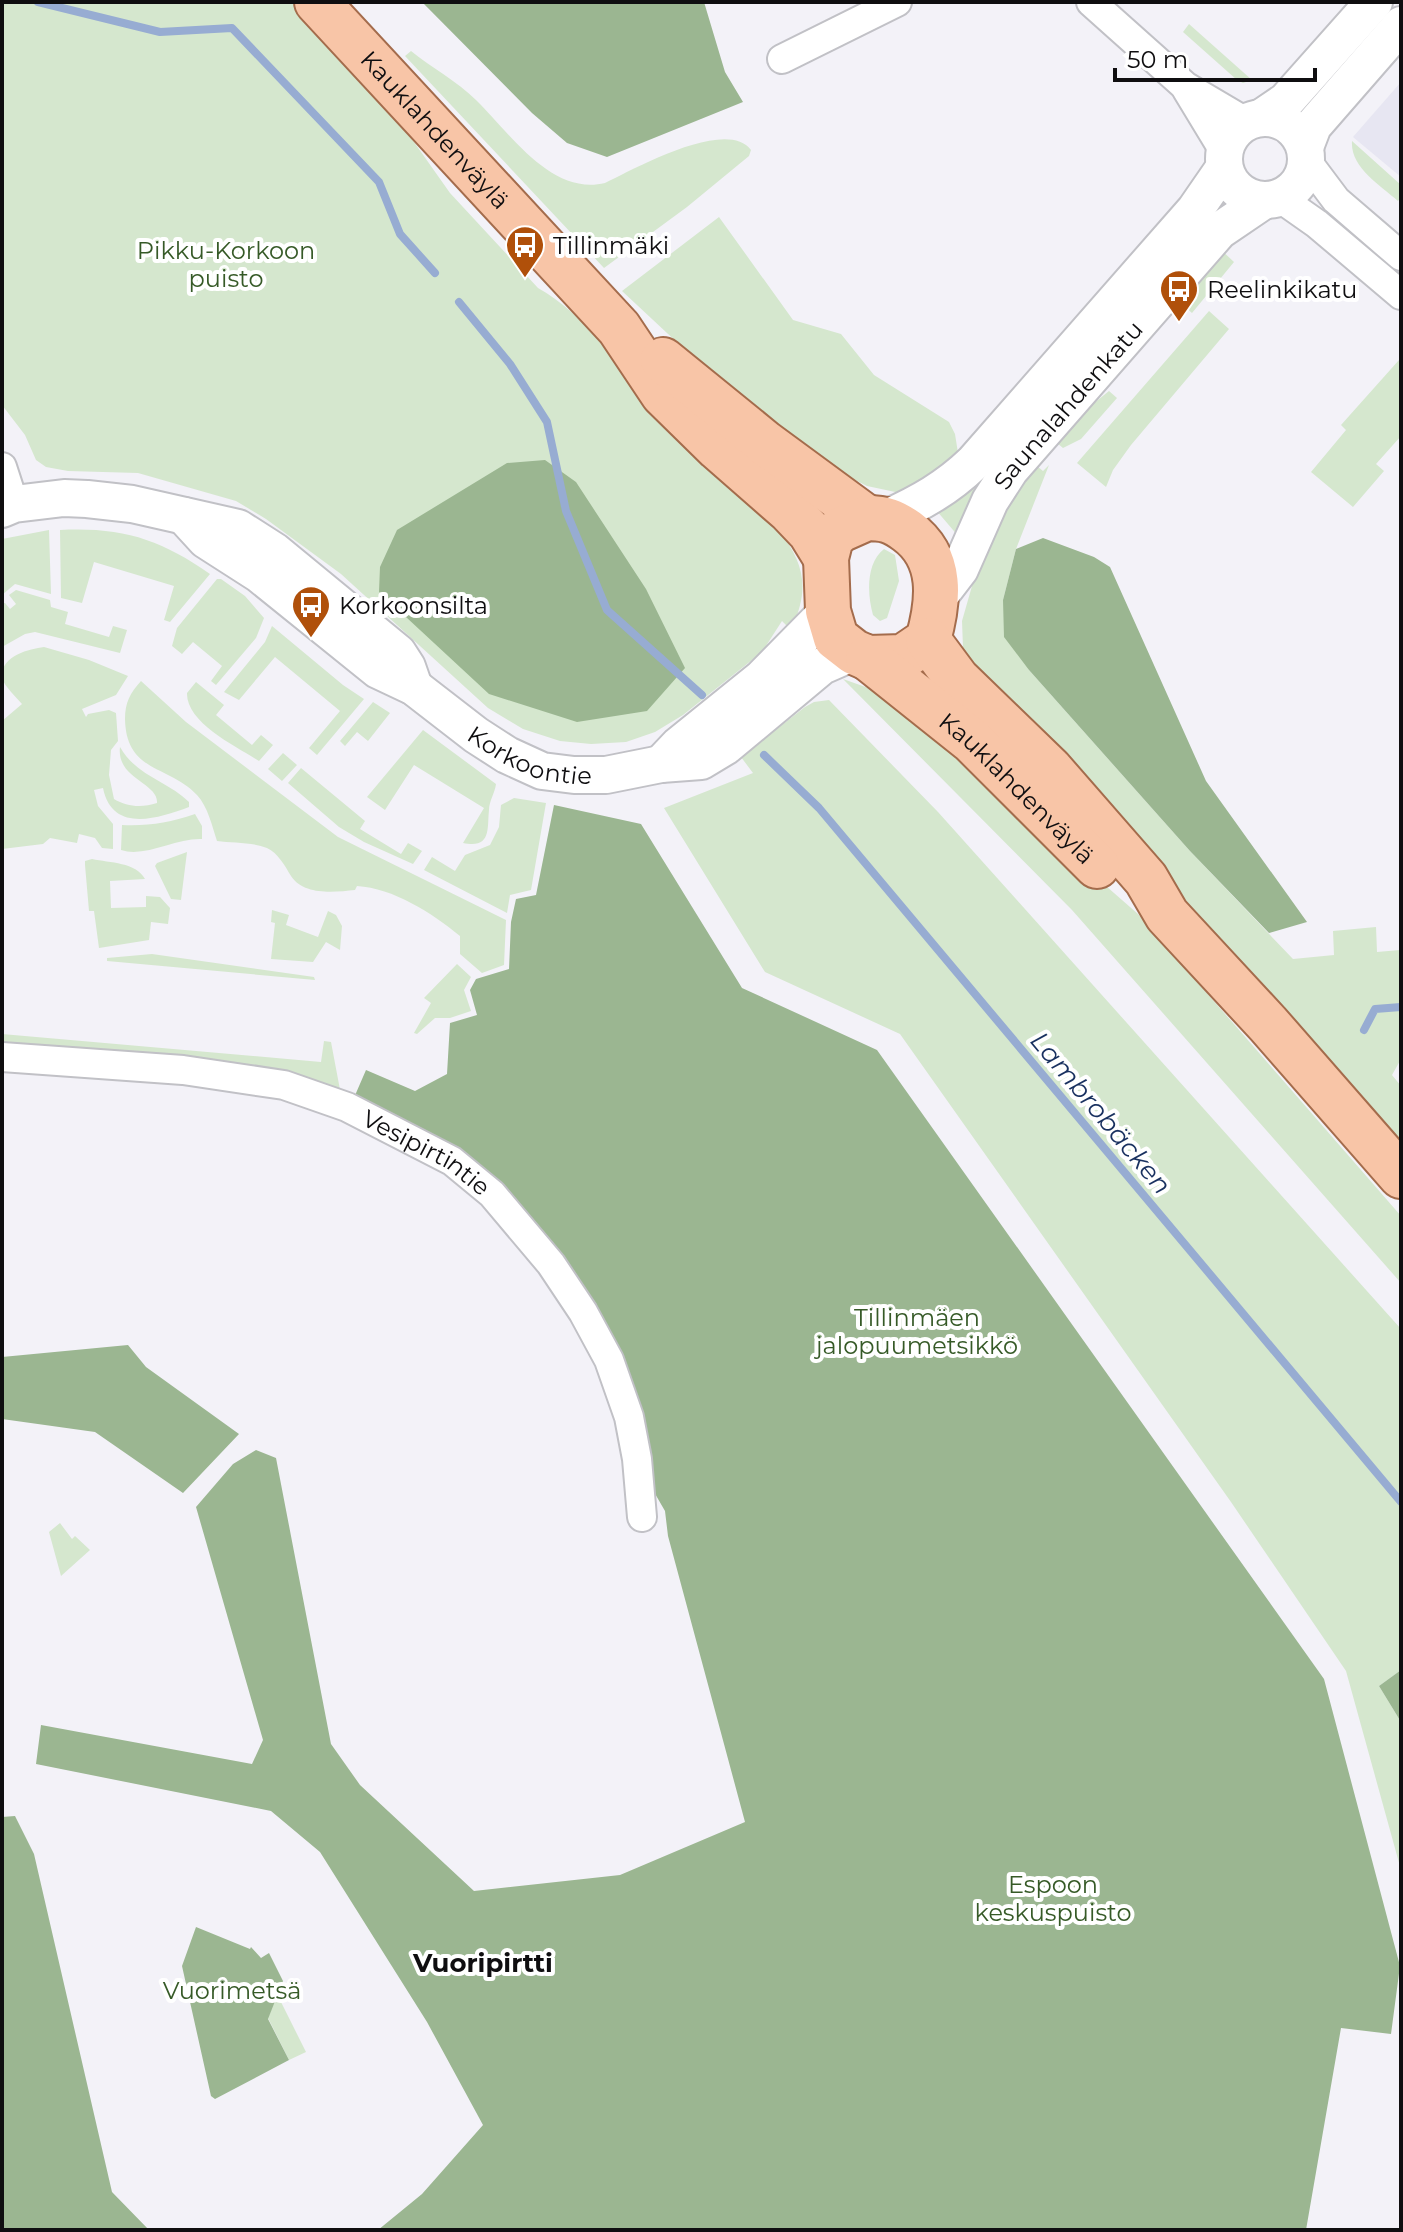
<svg xmlns="http://www.w3.org/2000/svg" width="1403" height="2232" viewBox="0 0 1403 2232" font-family="Montserrat,sans-serif">
  <style>
    .built { fill: #e7e6f2 }
    .green { fill: #d5e7ce }
    .forest { fill: #9bb691 }
    .lines { fill: none; stroke-linecap: round; stroke-linejoin: round }
    .stream { stroke: #97acd2; stroke-width: 8 }
    .minor-casing { stroke: #c1c1c6; stroke-width: 32 }
    .tertiary-casing { stroke: #c1c1c6; stroke-width: 40 }
    .primary-casing { stroke: #a46c4c; stroke-width: 48 }
    .minor { stroke: #fff; stroke-width: 28 }
    .tertiary { stroke: #fff; stroke-width: 36 }
    .primary { stroke: #f8c5a7; stroke-width: 44 }
    .labels { text-anchor: middle; dominant-baseline: central; stroke-width: 8; stroke-linejoin: round; paint-order: stroke }
    .street-label { font-size: 24px; fill: #0f0e10; stroke: #fff }
    .poi-label { font-size: 24px; fill: #0f0e10; stroke: #fff; text-anchor: start }
    .park-label { font-size: 24px; fill: #365a27; stroke: #fff }
    .water-label { font-size: 26px; font-style: italic; fill: #18305f; stroke: #fff }
    .neighbourhood-label { font-size: 26px; font-weight: bold; fill: #0f0e10; stroke: #fff }
  </style>
  <rect width="100%" height="100%" fill="#f3f2f8"/>
  <path class="built" d="M1401,82V177L1353,137Z"/>
  <path class="green" d="M2,2H295L397,118L450,193L538,288C584,314 611,357 645,396C687,443 734,485 779,530C805,565 810,589 791,630L782,621L762,652L683,715L655,732L626,742L591,744L560,741L523,729L488,708L341,574L266,519L236,501L138,473L68,471L46,467L36,460L25,435L2,405Z
    M1189,24L1252,80L1243,83L1237,80L1183,32Z
    M411,51C432,68 457,81 476,100C510,133 551,196 605,183C633,170 726,117 751,150L749,156L687,207L604,268L405,56Z
    M1352,141L1401,185V197L1398,201C1380,185 1350,167 1352,141Z
    M719,217L793,320L841,334L874,375L949,422L955,434L958,453L948,467L900,493L867,486L822,463L743,404L622,291Z
    M1218,247L1234,262L1192,313L1184,306L1206,263Z
    M1209,311L1229,329L1131,445L1113,470L1106,487L1077,463Z
    M1399,360L1401,436L1376,464L1384,471L1353,507L1311,472L1346,430L1341,425Z
    M1109,391L1117,398L1081,439L1063,448L1051,438Z
    M1007,440L959,537L936,510Z
    M1031,461L1043,471L1049,465L1016,549L1003,600L1029,670L1190,851L1293,959L1334,955L1333,931L1376,927L1377,952L1400,950L1399,925H1401V1059L1392,1075L1401,1086V1149L972,670L963,648L962,621L976,572L987,535Z
    M49,530L51,594L15,584L2,595V539Z
    M60,530C122,527 160,539 210,574L170,622L164,620L174,586L94,562L82,603L61,598Z
    M884,549L895,555L899,581L887,618L880,621L873,615C867,594 866,563 884,549Z
    M217,579H221L245,596L264,618L256,638L216,685L211,681L222,666L193,642L182,654L172,646L177,628Z
    M16,590L50,600L51,607L68,612L65,624L109,637L113,626L127,630L120,653L35,632L25,634L2,647V603H5L10,609L16,604L9,595Z
    M272,626L343,685L364,699L317,755L309,748L340,711L275,657L239,700L224,692L265,642Z
    M44,647L89,660L128,676L116,695L82,709L86,717L88,714L109,710L116,713L118,741L111,750L109,775L114,799C127,807 142,808 157,803C159,783 116,779 120,747C136,776 168,781 189,802V807C157,819 112,833 103,788L94,790L98,806L113,824V849L102,848L95,838L79,834L77,843L50,838L43,844L2,849V721L22,704C16,697 5,687 2,678C0,656 29,649 44,647Z
    M843,679L888,695L1138,914L1401,1216V1283L1072,910Z
    M141,681L186,722L338,837L506,920L504,965L482,973L460,954V936C432,913 393,888 357,886L355,890C335,892 304,896 291,876C285,866 278,853 267,848C252,842 232,843 217,841C212,826 208,807 197,795C169,765 126,773 125,719C125,703 130,693 141,681Z
    M196,682L224,705L216,715L252,745L261,735L273,745L259,761C237,747 186,723 187,693Z
    M829,700L938,812L1401,1329V1670L1379,1686L1401,1722V1870L1346,1671L1231,1502L900,1034L765,972L664,808L753,773L741,757L805,707L814,702Z
    M373,702L390,713L368,741L357,732L345,746L340,741Z
    M423,730L496,784C495,793 489,801 489,810C487,828 492,849 463,843L484,808L414,765L385,810L367,797Z
    M283,753L297,765L282,781L268,769Z
    M301,768L365,821L360,829L401,854L408,843L422,851L413,864L364,842L339,827L288,783Z
    M514,798L546,803L531,890L510,895L507,913L424,870L432,857L455,871L465,855L490,845L499,827L501,805Z
    M195,814L202,826V839C175,838 145,858 121,850L122,825C149,826 169,823 195,814Z
    M187,852L181,900L171,899L155,866L157,863Z
    M92,859C110,863 136,862 145,879L110,881L111,908L146,907V896L160,897L170,908L168,924L151,922L149,940L99,948L94,911H89L85,865V861Z
    M272,910L289,915L286,925L318,937L328,911L336,915L342,926L340,950L326,942L313,962L271,959L275,923L271,922Z
    M152,954L314,977L315,980L107,961V958Z
    M457,964L471,977L464,990L471,1011L450,1018H435L417,1034L414,1033L431,1003L424,998Z
    M2,1034L321,1062L324,1041L331,1042L341,1095L2,1046Z
    M60,1523L72,1539L75,1536L90,1550L61,1576L49,1532Z
    M275,2000L281,2002L306,2052L289,2060L268,2018Z"/>
  <path class="forest" d="M422,2H704L725,72L743,102L607,157L567,143L532,113Z
    M545,460L576,482L646,589L685,668L647,711L577,722L489,694L379,592L380,567L397,530L507,463Z
    M1043,538L1094,557L1110,567L1206,781L1307,922L1269,933L1190,851L1029,670L1004,637L1003,600L1016,549Z
    M554,805L641,824L742,988L877,1050L1324,1679L1400,1966L1391,2034L1341,2028L1306,2230H378L422,2194L483,2125L427,2022L320,1852L271,1811L36,1764L41,1725L252,1764L263,1740L196,1507L233,1464L256,1450L276,1458L331,1744L360,1785L474,1891L620,1875L745,1822L668,1536L665,1511L654,1492L636,1410L530,1223L353,1100L366,1070L415,1091L447,1074L450,1023L477,1015L470,990L476,979L509,969L511,922L516,899L536,895Z
    M128,1345L146,1367L239,1434L183,1493L95,1432L2,1419V1357Z
    M1401,1670V1722L1379,1686Z
    M15,1816L34,1854L112,2192L149,2230H2V1817Z
    M196,1927L250,1949L251,1947L261,1958L269,1953L283,1981L268,2019L289,2060L215,2099L211,2096L182,1966Z"/>
  <g class="lines">
    <path class="stream" d="M38,2L160,32L232,28L379,182L400,234L435,273
      M459,302L510,364L547,422L566,511L607,610L702,695
      M764,755L819,808L1401,1502
      M1364,1030L1375,1009L1401,1007"/>
    <defs>
      <g id="minor">
        <path d="M1091,2L1185,86L1246,122"/>
        <path d="M782,59L897,2"/>
        <path d="M1187,90L1224,151"/>
        <path d="M1306,160L1336,200L1401,256"/>
        <path d="M1280,198L1317,224L1401,295"/>
        <path d="M2,467L14,504"/>
        <path id="s1" d="M2,1057L183,1070L284,1085L347,1107L452,1161L492,1194L551,1264L583,1312L609,1360L629,1417L637,1459L642,1517"/>
      </g>
      <g id="tertiary">
        <circle cx="1265" cy="159" r="41"/>
        <path d="M1261,118L1286,101L1374,2"/>
        <path d="M1305,147L1313,126L1401,25"/>
        <path d="M2,509L14,504L64,498L87,499L132,504L238,528L274,551L398,653L407,667L414,687"/>
        <path id="s2" d="M184,516L206,540L259,574L378,670L414,687L476,735L507,755L542,771L574,775H606L661,764L701,761L726,746L822,666L854,652"/>
        <path d="M887,518C920,503 947,488 973,463L1195,210L1224,168"/>
        <path id="s3" d="M937,599L960,569L990,501L1010,470L1219,231L1263,201"/>
        <path d="M661,764L679,745L762,678L828,611"/>
      </g>
      <g id="primary">
        <path id="s4" d="M317,2L619,328L663,394L718,448L790,511L810,532L826,558"/>
        <path d="M663,360L765,443L867,518"/>
        <path d="M867,518C885,518 893,521 907,531C944,558 939,601 928,640L903,657L868,658L854,652L836,638L828,611L826,558L831,538L840,530Z"/>
        <path d="M928,640L957,679L1050,769L1146,879L1167,915L1268,1024L1401,1176"/>
        <path id="s5" d="M868,658L972,741L1097,866"/>
      </g>
    </defs>
    <use href="#minor" class="minor-casing"/>
    <use href="#tertiary" class="tertiary-casing"/>
    <use href="#primary" class="primary-casing"/>
    <use href="#minor" class="minor"/>
    <use href="#tertiary" class="tertiary"/>
    <use href="#primary" class="primary"/>
  </g>
  <defs>
    <symbol id="bus-pin" viewBox="-11 -11 22 30"><path d="M0 17L-7.5 6A9.5 9.5 0 1 1 7.5 6Z" fill="#b0500a" stroke="#fff"/><path d="M-5-6H5V4H4V6H2V4H-2V6H-4V4H-5ZM-3.5-4V0h7V-4ZM-3.5 1.2v1.5H-2V1.2ZM2 1.2v1.5H3.5V1.2Z" fill="#fff"/></symbol>
  </defs>
  <g fill-rule="evenodd">
    <use href="#bus-pin" x="503" y="223" width="44" height="60"/>
    <use href="#bus-pin" x="1157" y="267" width="44" height="60"/>
    <use href="#bus-pin" x="289" y="583" width="44" height="60"/>
  </g>
  <g class="labels">
    <g class="street-label">
      <text stroke="none"><textPath href="#s4" startOffset="174">Kauklahdenväylä</textPath></text>
      <text stroke="none"><textPath href="#s3" startOffset="236">Saunalahdenkatu</textPath></text>
      <text stroke="none"><textPath href="#s2" startOffset="426">Korkoontie</textPath></text>
      <text stroke="none"><textPath href="#s5" startOffset="198">Kauklahdenväylä</textPath></text>
      <text stroke="none"><textPath href="#s1" startOffset="442">Vesipirtintie</textPath></text>
    </g>
    <g class="poi-label">
      <text x="553" y="245">Tillinmäki</text>
      <text x="1207" y="289">Reelinkikatu</text>
      <text x="339" y="605">Korkoonsilta</text>
    </g>
    <g class="park-label">
      <text x="226" y="250">Pikku-Korkoon<tspan x="226" dy="28">puisto</tspan></text>
      <text x="917" y="1317">Tillinmäen<tspan x="917" dy="28">jalopuumetsikkö</tspan></text>
      <text x="1053" y="1884">Espoon<tspan x="1053" dy="28">keskuspuisto</tspan></text>
      <text x="232" y="1990">Vuorimetsä</text>
    </g>
    <g class="water-label">
      <text transform="translate(1101 1113) rotate(50)">Lambrobäcken</text>
    </g>
    <g class="neighbourhood-label">
      <text x="483" y="1963">Vuoripirtti</text>
    </g>
  </g>
  <rect width="1403" height="2232" fill="none" stroke="#0f0e10" stroke-width="8"/>
  <path d="M1115 68v12h200v-12" fill="none" stroke="#0f0e10" stroke-width="4"/>
  <text x="1127" y="68" font-size="24" fill="#0f0e10" stroke="#ffffff" stroke-width="6" paint-order="stroke">50 m</text>
</svg>
